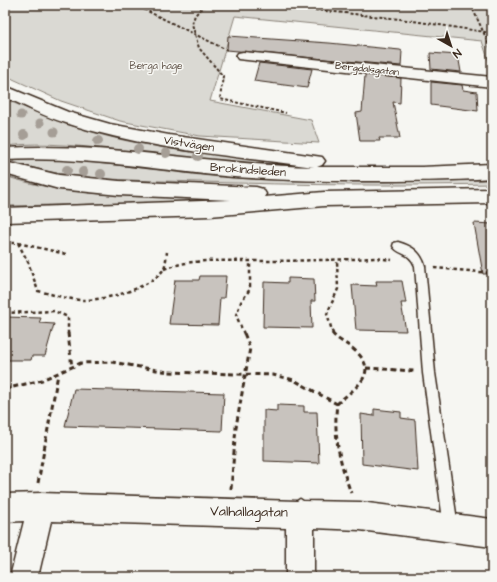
<svg xmlns="http://www.w3.org/2000/svg" width="497" height="582" viewBox="0 0 497 582" font-family="'Architects Daughter',sans-serif">
  <style>
    .green { fill: #dad9d3; stroke: #8a8278 }
    .building { fill: #c8c3be; stroke: #3b2a1e }
    .lines { fill: none; stroke-linecap: round; stroke-linejoin: round }
    .service-casing { stroke: #3b2a1e; stroke-width: 3 }
    .minor-casing { stroke: #3b2a1e; stroke-width: 3 }
    .secondary-casing { stroke: #3b2a1e; stroke-width: 3 }
    .path-far2 { stroke: #3b2a1e; stroke-width: 2; stroke-dasharray: 3 2; stroke-linecap: butt }
    .path-far1 { stroke: #3b2a1e; stroke-width: 2.5; stroke-dasharray: 3.5 3; stroke-linecap: butt }
    .path { stroke: #3b2a1e; stroke-width: 3; stroke-dasharray: 5 3.5; stroke-linecap: butt }
    .service { fill: #f6f6f2; fill-rule: evenodd }
    .minor { fill: #f6f6f2; fill-rule: evenodd }
    .secondary { fill: #f6f6f2; fill-rule: evenodd }
    .tree { fill: #a59e96 }
    .labels { text-anchor: middle; dominant-baseline: central; stroke-width: 3; stroke-linejoin: round; paint-order: stroke }
    .far-park-label { font-size: 10px; fill: #63564b; stroke: #f6f6f2 }
    .far-street-label { font-size: 10px; fill: #3b2a1e; stroke: #f6f6f2 }
    .street-label { font-size: 12px; fill: #3b2a1e; stroke: #f6f6f2 }
    .near-street-label { font-size: 14px; fill: #3b2a1e; stroke: #f6f6f2 }
  </style>
  <rect width="100%" height="100%" fill="#f6f6f2"/>
  <filter id="ink" filterUnits="userSpaceOnUse"><feTurbulence type="fractalNoise" baseFrequency=".025" numOctaves="2"/><feDisplacementMap in="SourceGraphic" scale="8" xChannelSelector="R" yChannelSelector="G"/><feConvolveMatrix kernelMatrix="1 2 1 2 8 2 1 2 1" color-interpolation-filters="sRGB"/></filter>
  <g filter="url(#ink)">
    <path class="green" d="M5,5H492V71L482,41L235,16L210,101L311,120L319,143L200,136L120,121L61,101L13,79L5,73Z
      M5,99C43,116 82,131 123,140C177,152 232,157 287,162V165C233,162 180,157 126,151C87,147 45,141 5,146Z
      M37,159C98,161 159,171 220,177C310,184 402,182 492,180V184C395,186 298,185 201,182C141,180 65,182 9,160Z
      M5,176C69,197 136,196 203,198L205,200L202,202L5,206Z"/>
    <path class="building" d="M228,36L329,43L400,50L402,51L401,66L227,50Z
      M430,53L458,55L461,72L431,69Z
      M259,63L312,69L307,88L254,81Z
      M365,75L401,78L400,103L393,102L400,138H379L380,141H360L356,113L362,112Z
      M431,82L462,85L463,90L477,92L478,111L431,105Z
      M474,223L492,224V274H483Z
      M200,276H226L224,298H220L218,325L169,324L175,280H199Z
      M288,278L314,279L315,301H311L312,328L263,327L264,282L288,283Z
      M376,281H402L406,303H401L406,331L356,330L352,285L377,286Z
      M5,317L41,318L39,323L54,324L45,356H32L31,360H5Z
      M74,389L224,393L222,431L65,426Z
      M277,405L304,406V412H317L319,463L264,461V410L277,411Z
      M374,409L401,412V418L415,420L418,471L362,464L361,414L374,416Z"/>
    <g class="lines">
      <defs>
        <path id="service" d="M398,242C412,246 421,252 425,266L435,373L458,527L456,532L451,534L446,532L444,527L423,373L415,266C410,252 398,255 393,246L394,243Z"/>
        <path id="minor" d="M243,52L492,77V87L238,59L236,56L238,53Z
          M41,493L297,501L300,499L303,501L360,502L492,519V547L360,530L314,528V577H286V528L51,521L38,577H10L24,521L5,522V494Z"/>
        <path id="secondary" d="M5,86L68,112L110,124L169,135L322,157L325,161L322,165L317,167H422L492,164V178C450,181 407,181 365,181C321,181 278,180 234,177C156,170 84,156 5,160V148C109,142 210,165 314,167C231,156 146,149 66,123C45,117 25,106 5,97Z
          M5,162L59,175L119,181L256,187L263,189L266,194L264,197L324,192L492,189V203L324,206L210,216L5,222V208L231,200L119,195L59,189L5,174Z"/>
      </defs>
      <use href="#service" class="service-casing"/>
      <use href="#minor" class="minor-casing"/>
      <use href="#secondary" class="secondary-casing"/>
      <path class="path-far2" d="M135,5L227,50
        M205,5L195,15L192,24L199,48L223,76L220,99L286,113
        M270,5L400,19L492,33
        M471,5L492,51"/>
      <path class="path-far1" d="M5,243H18L66,254
        M18,243L28,262L38,291C52,294 66,299 80,300C103,301 150,289 163,270C166,265 166,258 167,252
        M434,268L492,273
        M164,269C193,258 221,261 252,261C293,261 334,260 375,258L392,260
        M5,313L54,311L68,317V334
        M244,334L236,315L241,302L250,289V261
        M333,334L327,314L338,289L337,260"/>
      <path class="path" d="M68,333L72,368
        M332,333C337,340 346,343 352,348C383,373 355,387 337,404C333,436 340,463 351,493
        M366,368L414,371
        M5,389L42,380L81,363L112,362L168,372L273,375L294,380L337,404
        M38,483L58,374
        M231,489L236,427L250,348L244,333"/>
      <use href="#service" class="service"/>
      <use href="#minor" class="minor"/>
      <use href="#secondary" class="secondary"/>
    </g>
    <g class="tree">
      <circle cx="21" cy="115" r="4.5"/>
      <circle cx="40" cy="123" r="4.5"/>
      <circle cx="54" cy="132" r="4.5"/>
      <circle cx="24" cy="135" r="5"/>
      <circle cx="98" cy="141" r="5"/>
      <circle cx="138" cy="149" r="5"/>
      <circle cx="166" cy="153" r="5"/>
      <circle cx="198" cy="156" r="5"/>
      <circle cx="67" cy="170" r="5"/>
      <circle cx="83" cy="172" r="5"/>
      <circle cx="101" cy="174" r="5"/>
    </g>
  </g>
  <g class="labels">
    <g class="far-park-label">
      <text x="156" y="66">Berga hage</text>
    </g>
    <g class="far-street-label">
      <text transform="translate(367 69) rotate(6)">Bergdalsgatan</text>
    </g>
    <g class="street-label">
      <text transform="translate(189 144) rotate(9)">Vistvägen</text>
      <text transform="translate(248 170) rotate(4)">Brokindsleden</text>
    </g>
    <g class="near-street-label">
      <text transform="translate(249 512) rotate(1)">Valhallagatan</text>
    </g>
  </g>
  <rect width="497" height="582" fill="none" stroke="#f6f6f2" stroke-width="20"/>
  <rect x="10" y="10" width="477" height="562" fill="none" stroke="#3b2a1e" stroke-width="1.5" filter="url(#ink)"/>
  <g transform="translate(451 46) rotate(141)" stroke="#f6f6f2" stroke-width="3" paint-order="stroke">
  <path d="M0-3L7 15L0 10L-7 15Z" fill="#3b2a1e"/>
  <text y="-6" font-size="11" font-weight="bold" text-anchor="middle" fill="#3b2a1e">N</text>
  </g>
</svg>
